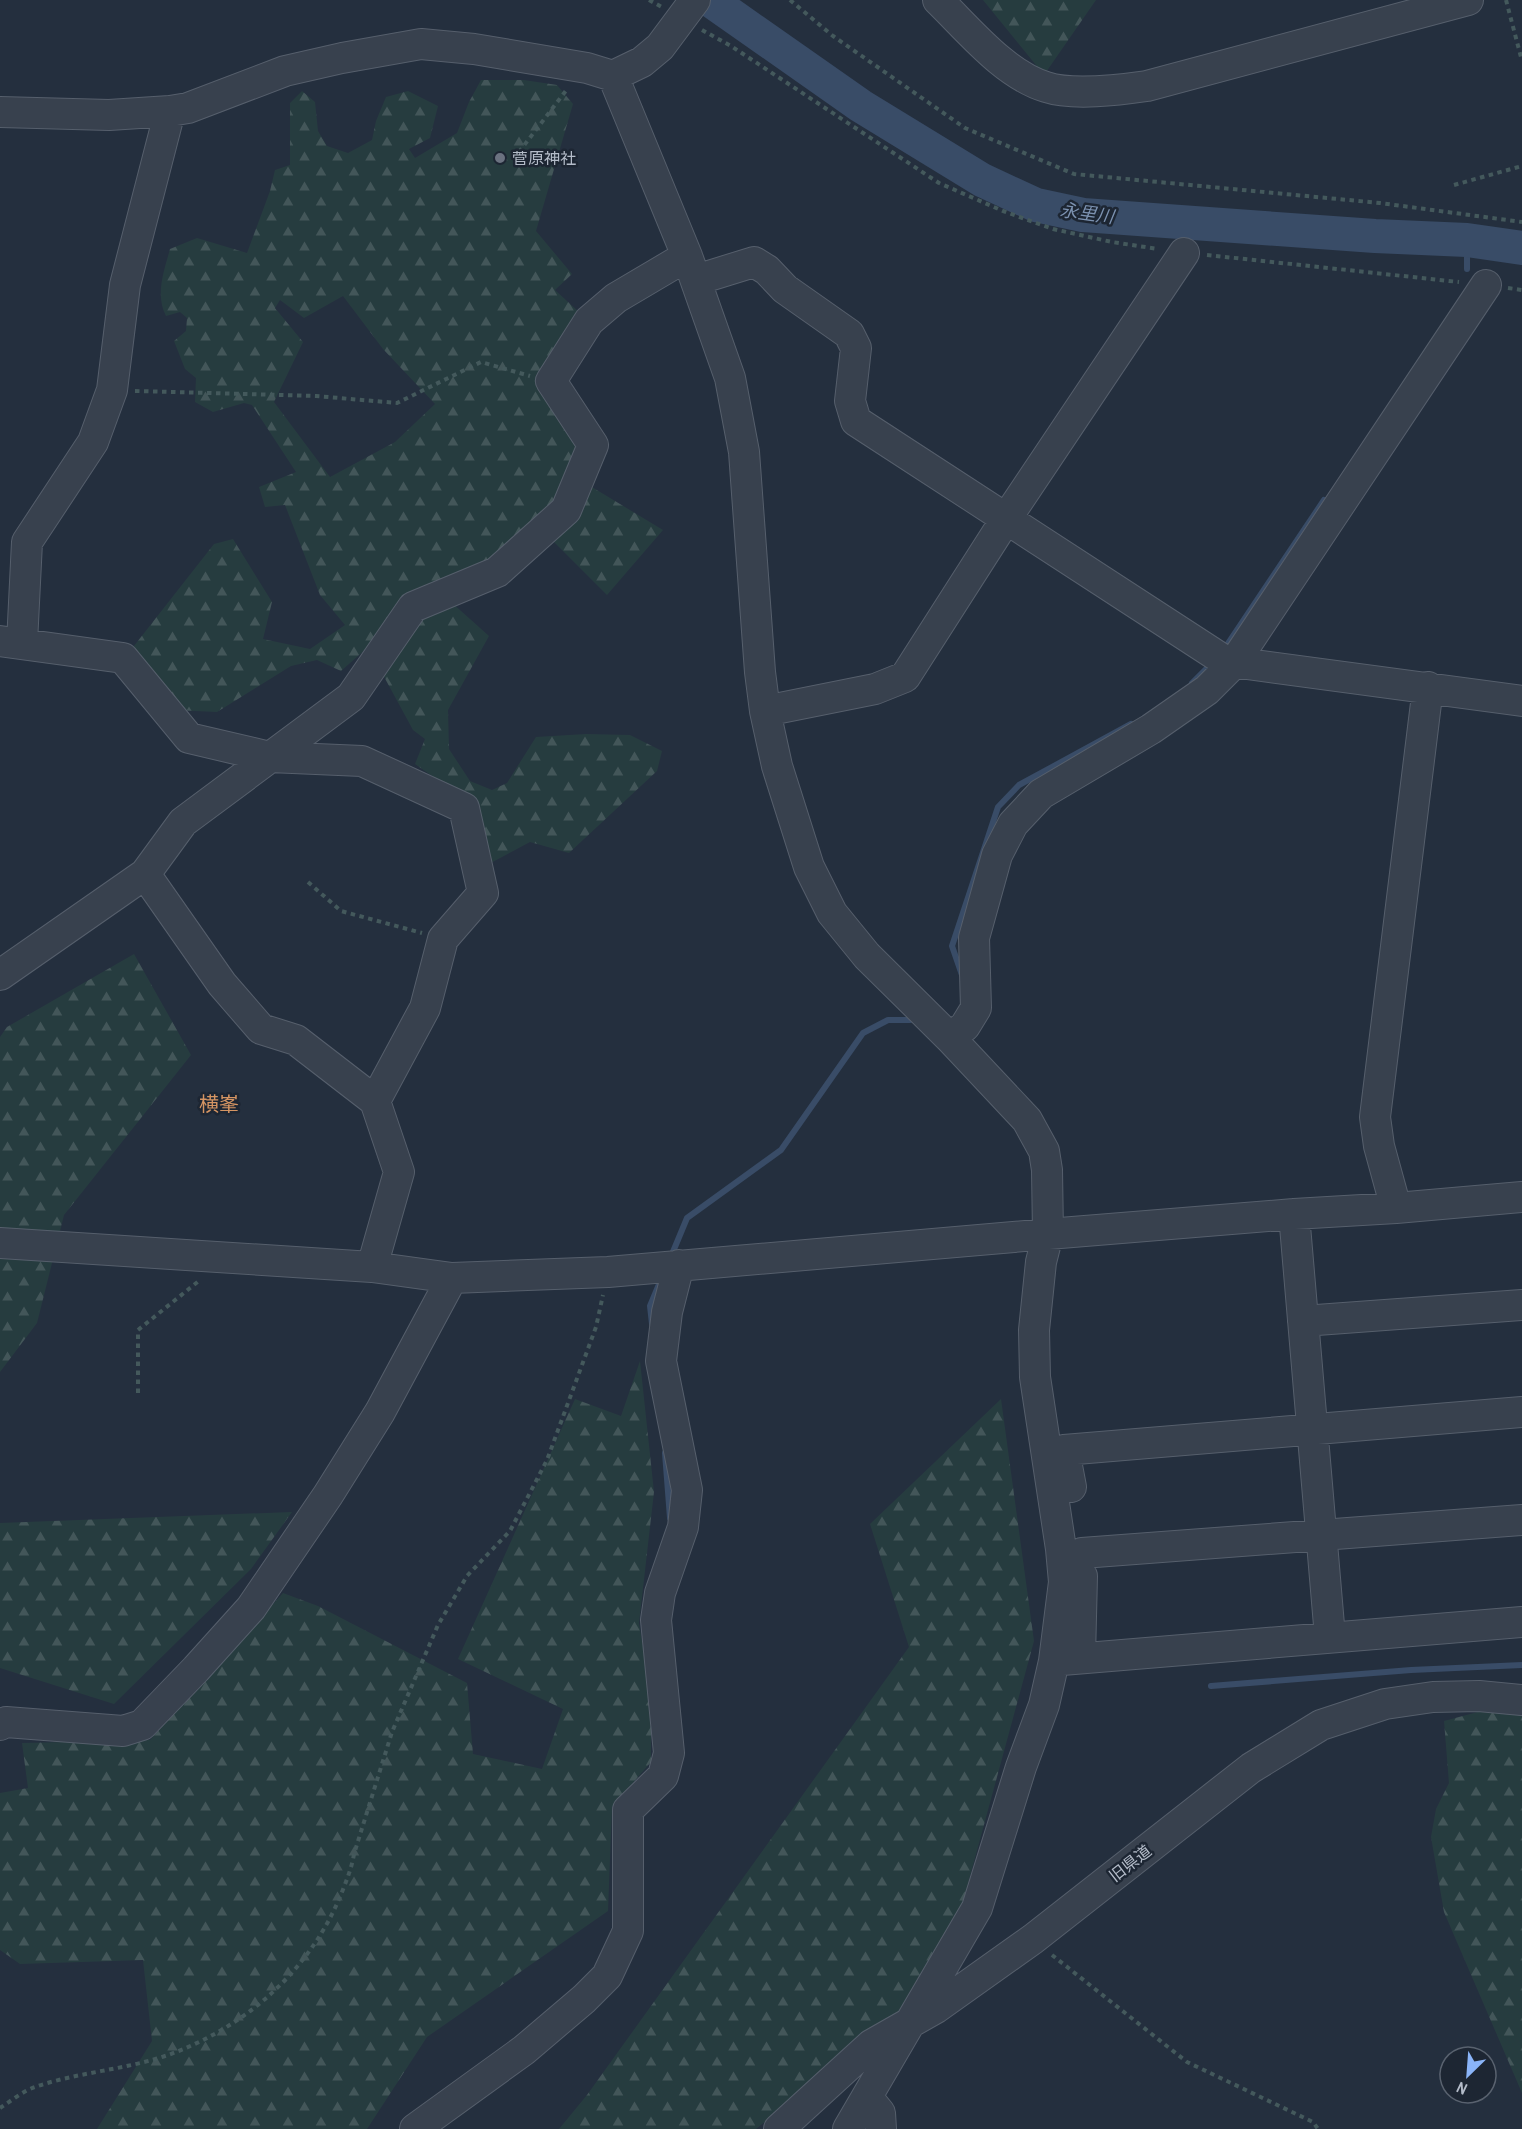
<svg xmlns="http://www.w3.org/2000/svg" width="1522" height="2129" viewBox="0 0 1522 2129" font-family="'Archivo Narrow','Noto Sans JP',sans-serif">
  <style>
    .forest { fill: url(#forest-firs); fill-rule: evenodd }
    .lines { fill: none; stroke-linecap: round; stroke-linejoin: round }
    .stream { stroke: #394c67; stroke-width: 6 }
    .river { stroke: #394c67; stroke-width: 34 }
    .minor-casing { stroke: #565f6c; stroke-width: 32 }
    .path { stroke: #44595c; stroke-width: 4; stroke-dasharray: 4.5 4.5; stroke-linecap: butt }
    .minor { stroke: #38414e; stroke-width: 30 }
    .worship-dot { fill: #6b7280; stroke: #1d2633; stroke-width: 2 }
    .labels { text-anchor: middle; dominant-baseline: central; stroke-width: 5; stroke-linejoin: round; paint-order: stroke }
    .poi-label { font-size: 16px; fill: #b4bcc9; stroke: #1d2633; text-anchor: start }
    .street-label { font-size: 16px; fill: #b4bcc9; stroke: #1d2633 }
    .water-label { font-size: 18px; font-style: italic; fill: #7c92b1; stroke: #1d2633 }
    .quarter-label { font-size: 20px; fill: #d59563; stroke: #1d2633 }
  </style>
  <defs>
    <pattern id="forest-firs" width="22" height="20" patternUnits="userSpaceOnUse" patternTransform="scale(1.5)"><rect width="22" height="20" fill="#263c3f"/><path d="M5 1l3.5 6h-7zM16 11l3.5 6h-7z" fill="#435659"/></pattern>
  </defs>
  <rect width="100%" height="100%" fill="#242f3e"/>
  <path class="forest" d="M983,0H1096L1044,75Z
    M481,80H524L557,85L573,104L536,231L572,274L555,290L580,313L555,356L585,444L572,475L663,530L607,595L553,541L451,602L489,636L448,710L449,749L470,781L492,790L507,783L536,737L586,734L630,735L662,751L657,771L569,853L530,842L487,865L455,792L415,764L425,739L413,730L382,673L383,634L341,671L317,660L291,666L217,712L174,710L130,651L214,544L233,539L272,602L263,639L310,649L345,625L320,595L285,505L265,507L259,487L296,472L252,405L244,403L213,412L195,402L196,378L185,369L174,341L186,331L187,318L180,312L166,316C155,295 164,271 170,249L197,238L247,253L270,191L275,170L290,165V103L302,91L315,102L318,131L327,146L348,153L372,140L376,121L386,97L408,91L438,106L430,138L409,149L415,158L457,133L469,102ZM343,296L383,349L435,404L395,442L330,477L274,402L303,342L275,308L280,300L304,318Z
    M134,954L191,1055L64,1215L37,1323L0,1372V1037L7,1027Z
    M640,1361L654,1492L639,1623L651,1697V1762L612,1807L608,1911L427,2037L367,2129H97L152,2041L143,1960L20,1964L0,1950V1793L28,1788L22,1743L150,1740L283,1593L318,1606L467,1683L473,1754L542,1769L563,1709L458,1659L575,1399L621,1416Z
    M1001,1399L1034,1641L954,1935L895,2017L756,2129H559L587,2095L909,1647L870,1524Z
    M292,1512L251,1569L114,1704L0,1668V1523Z
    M1489,1709L1522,1713V2093L1444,1912L1431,1837L1436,1809L1449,1783L1444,1721Z"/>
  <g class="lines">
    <path class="stream" d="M1467,269V240
      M1223,651L1324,500
      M1192,683L1212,663
      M962,975L952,946L998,807L1019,785L1131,724
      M670,1259L687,1218L781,1150L863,1033L888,1020H910
      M652,1324L650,1306L660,1282
      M665,1453L670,1518
      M1211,1686L1411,1670L1522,1665"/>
    <path class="river" d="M710,0L861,106L982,180L1036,205L1083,215L1375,236L1467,240L1522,248"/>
    <defs>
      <path id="minor" d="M938,0C969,30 1004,74 1046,87C1073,96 1119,90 1147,86L1468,0
        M613,76L687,256L730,378L744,452L760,672L765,711L777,766L809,867L832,913L867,956L950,1038L1027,1120L1044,1151L1047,1170L1048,1234L1041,1262L1034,1330L1035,1377L1061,1549L1064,1582L1054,1661L1044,1705L1021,1767L977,1908L848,2129
        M0,112L109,115L170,111L188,108L285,71L342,58L421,44L474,49L587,68L613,76L642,62L660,47L695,0
        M696,280L754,262L767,270L785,289L849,334L856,348L850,401L856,421L1225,661L1522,701
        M0,641L123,658L189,738L270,757L362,761L464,808L483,893L443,939L425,1008L375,1101
        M22,643L27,542L93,442L112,390L125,285L170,111
        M765,711L875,689L905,677L1006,519L1184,253
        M145,874L222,984L261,1029L296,1040L375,1101L399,1172L372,1267
        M0,975L145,874L183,822L351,697L413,607L497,572L566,510L593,445L551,381L589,321L616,298L687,256
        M950,1038L965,1026L976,1008L974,938L997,855L1013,824L1041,794L1151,729L1207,690L1234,663L1486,285
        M1396,1208L1379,1146L1375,1117L1428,687
        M1294,1214L1330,1637
        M0,1243L372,1267L452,1278L608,1272L1048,1234L1294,1214L1396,1208L1522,1197
        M1303,1321L1522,1305
        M1071,1487L1064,1450L1522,1412
        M1082,1553L1522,1520
        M1080,1657L1082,1576
        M1062,1660L1522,1622
        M0,1725L6,1722L123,1731L142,1725L196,1669L251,1608L328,1495L380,1412L452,1278
        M867,2097L880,2113L881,2129
        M415,2129L524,2050L584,1999L607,1976L628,1931V1810L663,1776L669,1753L656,1620L660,1593L683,1527L687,1490L661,1361L667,1312L679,1265
        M779,2129L871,2045L936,2008L1033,1939L1251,1768L1321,1725L1385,1704L1433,1697L1479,1696L1522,1700"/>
    </defs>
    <use href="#minor" class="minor-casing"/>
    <path class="path" d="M649,0L662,7
      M790,0L833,36L965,128L1074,174L1380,203L1522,222
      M1506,0L1522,61
      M702,30L731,46L939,183L1003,211L1053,229L1112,242L1158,249
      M519,152L568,88
      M1454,185L1522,166
      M1207,255L1459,282
      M1508,288L1522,290
      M135,391L316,396L397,403L481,362L530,376
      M308,882L341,911L422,933
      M138,1393V1330L200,1280
      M1052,1955L1187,2062L1313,2122L1318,2129
      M0,2108C11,2101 23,2091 35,2087C78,2072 125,2070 168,2055C246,2027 311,1970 342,1892C347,1879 352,1867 354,1854L392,1732L438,1625L467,1576L510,1531L547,1460L596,1327L603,1295"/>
    <use href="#minor" class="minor"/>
  </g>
  <circle class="worship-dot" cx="500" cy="158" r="6"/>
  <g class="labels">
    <g class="poi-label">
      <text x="512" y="158">菅原神社</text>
    </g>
    <g class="street-label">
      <text transform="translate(1130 1863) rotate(-38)">旧県道</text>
    </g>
    <g class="water-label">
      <text transform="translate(1087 213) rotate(8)">永里川</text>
    </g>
    <g class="quarter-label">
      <text x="219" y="1103">横峯</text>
    </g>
  </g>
  <g transform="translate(1468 2075) rotate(205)"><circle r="28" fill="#1d2633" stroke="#59626f" stroke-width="1.5"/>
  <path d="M0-4.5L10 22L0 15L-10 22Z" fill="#8ab4f8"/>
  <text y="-9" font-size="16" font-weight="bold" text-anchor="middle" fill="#b4bcc9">N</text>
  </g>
</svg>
